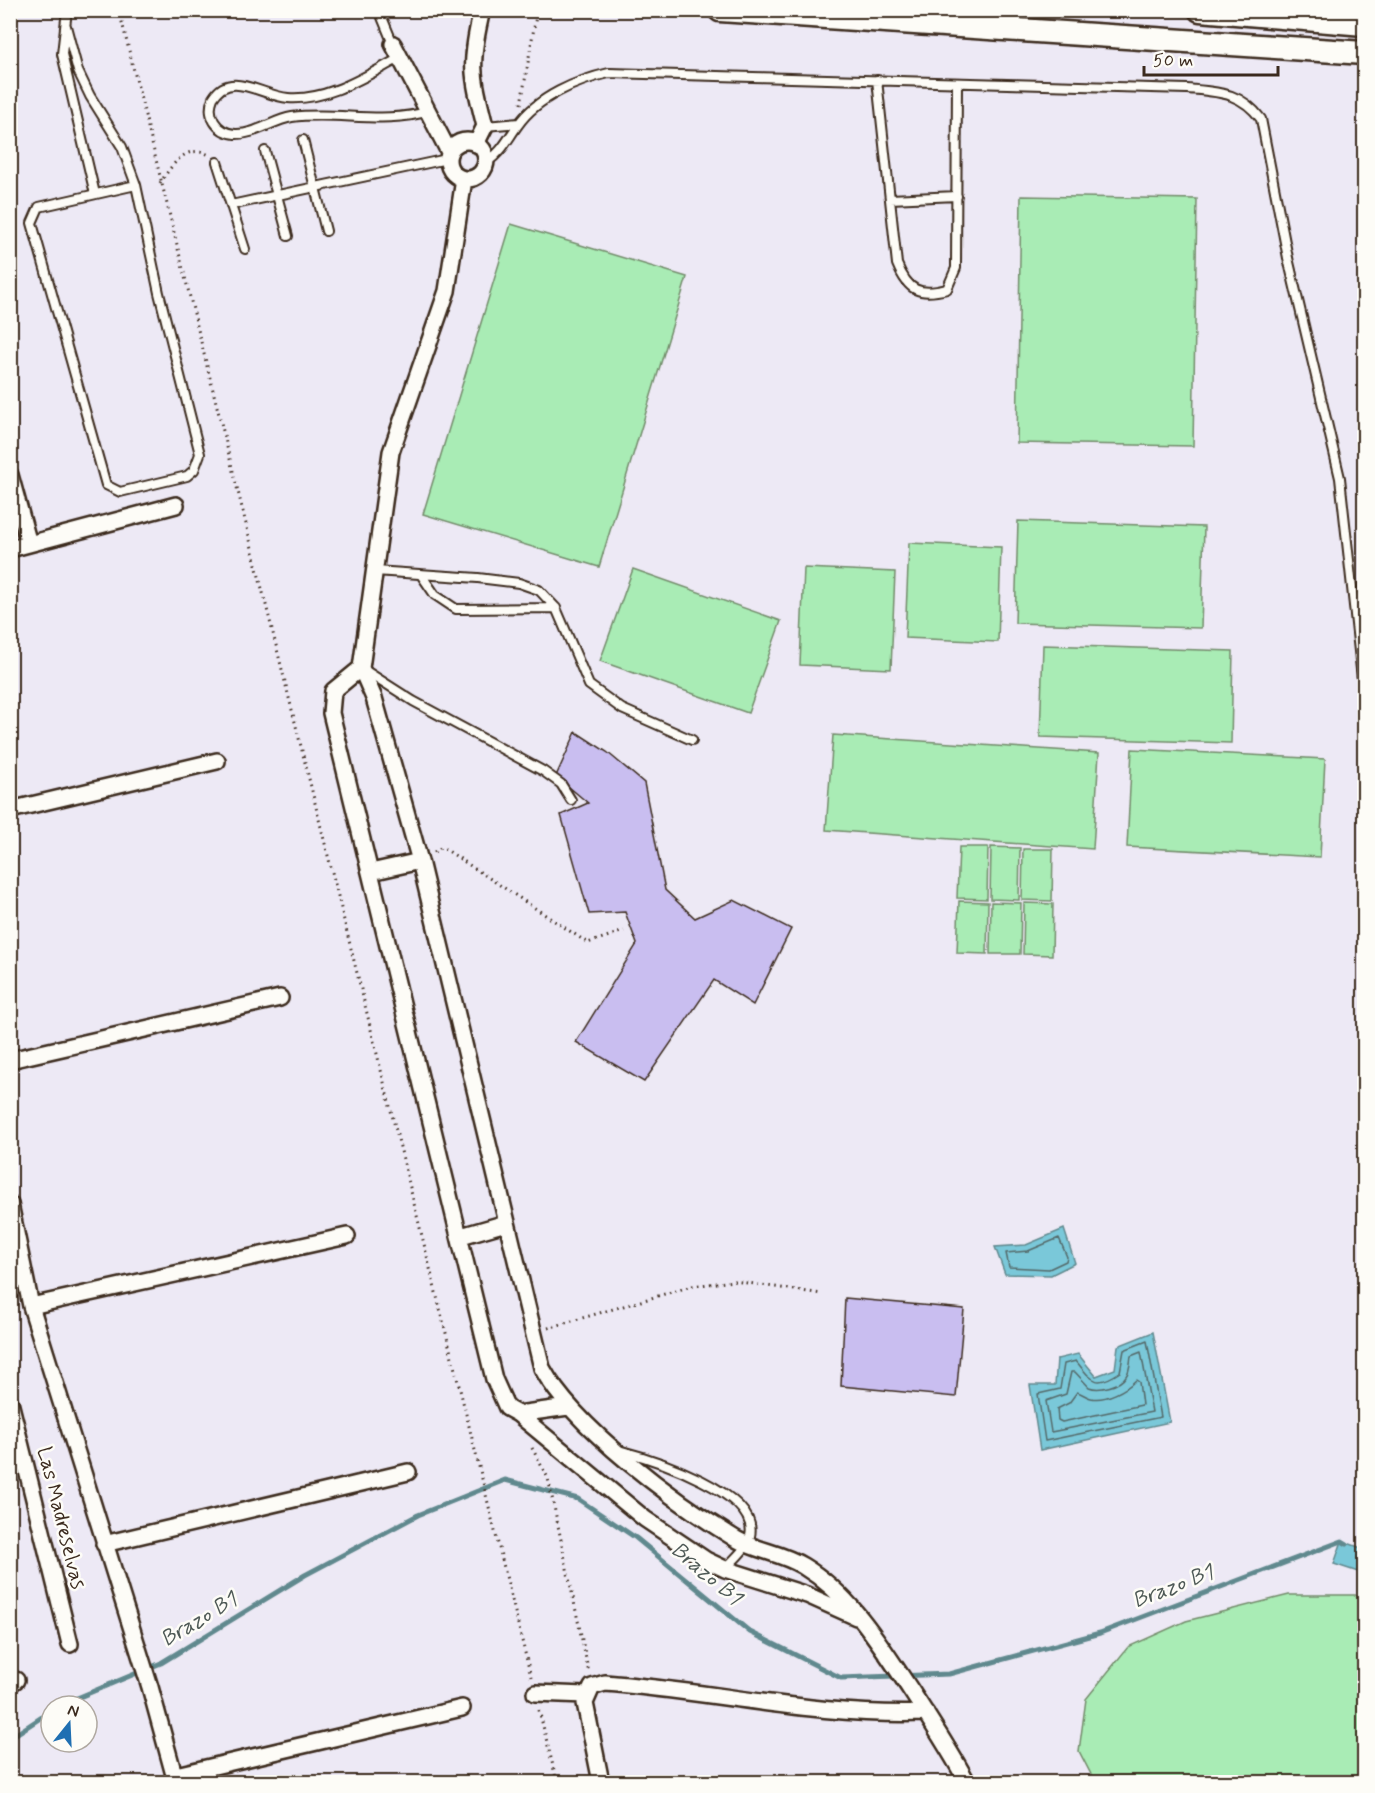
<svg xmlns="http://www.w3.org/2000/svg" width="1375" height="1793" viewBox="0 0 1375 1793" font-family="Mynerve,sans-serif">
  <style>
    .green { fill: #a9ecb5; stroke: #728b6a; stroke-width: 1.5 }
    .water { fill: #7ac8d9; stroke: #61898e; stroke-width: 1.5 }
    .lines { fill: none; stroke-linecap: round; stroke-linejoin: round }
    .shore { stroke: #546969; stroke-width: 1.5 }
    .stream { stroke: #61898e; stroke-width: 5 }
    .building { fill: #c9bef0; stroke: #3b2a1e; stroke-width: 1.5 }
    .lane-casing { stroke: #3b2a1e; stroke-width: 12 }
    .street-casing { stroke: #3b2a1e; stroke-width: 20 }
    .primary-casing { stroke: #3b2a1e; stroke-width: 27 }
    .path { stroke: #3b2a1e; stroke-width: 3; stroke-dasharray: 1.5 4.5; stroke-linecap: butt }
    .lane { stroke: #fdfcf7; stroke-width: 8 }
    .street { stroke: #fdfcf7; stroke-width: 15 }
    .primary { stroke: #fdfcf7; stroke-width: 22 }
    .labels { text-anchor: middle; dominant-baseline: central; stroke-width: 5; stroke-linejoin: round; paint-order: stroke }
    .street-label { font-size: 21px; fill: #3b2a1e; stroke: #fdfcf7 }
    .water-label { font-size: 22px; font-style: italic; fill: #4e5956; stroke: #fdfcf7 }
  </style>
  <rect width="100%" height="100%" fill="#ede9f5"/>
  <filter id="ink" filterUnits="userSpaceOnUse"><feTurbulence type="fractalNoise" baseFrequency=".0167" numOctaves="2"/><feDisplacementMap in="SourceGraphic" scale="12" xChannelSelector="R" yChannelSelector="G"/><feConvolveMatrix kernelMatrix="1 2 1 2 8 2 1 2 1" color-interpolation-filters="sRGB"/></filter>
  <g filter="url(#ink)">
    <path class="green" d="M1021,196L1197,199L1193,446L1017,443Z
      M511,224L687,277L599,567L423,514Z
      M1018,521L1204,527L1201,628L1015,623Z
      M909,543L1001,547L998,642L905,638Z
      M804,568L895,572L891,669L800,665Z
      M633,569L781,621L748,713L600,661Z
      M1043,645L1233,651L1231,743L1040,737Z
      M833,735L1099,753L1093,849L826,830Z
      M1132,749L1325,759L1320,857L1127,847Z
      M959,847H988L987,899L957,898Z
      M991,847L1020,848L1019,900L990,899Z
      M1023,849H1053L1052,901L1022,900Z
      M959,901L988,902L987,954L957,953Z
      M991,902L1021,903L1020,954H990Z
      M1024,903L1053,904L1052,955L1023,954Z
      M1289,1595H1364V1782H1095L1079,1751L1086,1699L1128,1647L1186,1621Z"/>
    <path class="water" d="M1064,1229L1075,1263L1051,1275L1005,1274L995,1247L1026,1245Z
      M1153,1332L1170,1422L1040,1450L1030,1385H1055L1057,1359L1078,1354L1096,1376L1115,1369L1118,1346Z
      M1342,1541L1364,1549V1574L1334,1564Z"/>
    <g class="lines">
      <path class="shore" d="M1059,1238L1067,1257L1066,1261L1049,1269L1009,1267L1006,1253L1028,1251Z
        M1147,1341L1161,1417L1045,1441L1038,1394L1060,1389L1064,1364L1076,1361C1092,1380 1095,1389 1120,1372L1124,1350Z
        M1141,1352L1152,1412L1051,1432L1046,1401L1066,1394L1071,1372H1075L1089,1387C1099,1391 1120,1386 1126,1376C1130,1371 1130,1362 1131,1356Z
        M1136,1380L1139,1382L1142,1405L1062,1422L1058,1420L1057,1409L1069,1403L1077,1392C1082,1393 1086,1397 1091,1398C1106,1401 1126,1390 1136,1380Z"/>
      <path class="stream" d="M58,1706L161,1663L305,1575L418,1515L505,1480L578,1499L636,1538L750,1632L841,1678L949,1674L1100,1633L1342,1541L1347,1544
        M10,1738L51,1711"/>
    </g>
    <path class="building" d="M576,732L607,752L644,783L665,890L695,918L734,900L791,929L753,1005L714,980L644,1082L576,1042L637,944L625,912L589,914L561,815L588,803L556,776Z
      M845,1298L964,1309L956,1397L841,1386Z"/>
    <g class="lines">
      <defs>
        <path id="lane" d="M67,10L62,54L95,194
          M379,10L393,44
          M66,26L78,71L90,96L122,147L136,185L159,293L200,454L194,470L187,476L120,492L106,485L32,223L39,207L136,185
          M400,58C365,76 328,101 288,98C262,96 230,69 213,98C206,115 216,132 235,134C255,135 273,120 292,117C338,111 385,125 429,111
          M877,80L897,264C908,291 919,296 947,289L956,268L957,83
          M485,126L519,123
          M303,140L326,231
          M265,151L288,236
          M217,162L245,249
          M486,163C502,152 507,140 518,125C537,97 578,80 609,73L1187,89C1219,92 1241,92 1261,119L1288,258L1340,478L1364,697
          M890,199L957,196
          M231,205L447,159
          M375,571L478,578L519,583L539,590L556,608L589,685L622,709L692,740
          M422,576L435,595L456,609L556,608
          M363,669L413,701L543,771L561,784L571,800
          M622,1451C653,1459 760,1493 750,1536C747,1549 734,1559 725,1569"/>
        <path id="street" d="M393,44L449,152
          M448 160a19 19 0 1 1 38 0a19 19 0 1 1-38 0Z
          M476,144L485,126C472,74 469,64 482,10
          M464,179L447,291L391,452L361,668L374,698L420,861L542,1368C574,1428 677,1503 736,1539C757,1551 782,1553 803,1566C851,1595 880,1644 910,1689C930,1720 950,1750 967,1782
          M10,475L29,544
          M10,549L176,505
          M361,668L333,691L331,713L494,1379L507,1408L518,1414L645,1519L706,1560L725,1569L807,1595L856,1617
          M10,810L217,761
          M371,872L420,861
          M10,1060L280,998
          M10,1204L31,1306L150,1687L176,1782
          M461,1236L506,1223
          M31,1306L347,1236
          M10,1402L70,1644
          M518,1414L568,1407
          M104,1544L408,1472
          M10,1684L16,1680
          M535,1693L586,1695
          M176,1775L462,1708
          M601,1782L585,1703L592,1687L605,1683C712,1691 818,1717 926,1713"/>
        <path id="primary" d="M720,10L1364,53
          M1200,10L1364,24"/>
      </defs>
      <use href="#lane" class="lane-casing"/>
      <use href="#street" class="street-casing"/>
      <use href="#primary" class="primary-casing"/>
      <path class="path" d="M119,10L531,1677
        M521,104L537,10
        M160,183C172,165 186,143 209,155
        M434,852L442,847L588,943L624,931
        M548,1328L692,1286L734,1281L822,1294
        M532,1448L548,1478L589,1673
        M539,1710L557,1782"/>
      <use href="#lane" class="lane"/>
      <use href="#street" class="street"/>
      <use href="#primary" class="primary"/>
    </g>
  </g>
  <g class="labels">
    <g class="street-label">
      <text transform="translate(61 1518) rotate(76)">Las Madreselvas</text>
    </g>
    <g class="water-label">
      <text transform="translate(706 1574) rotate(40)">Brazo B1</text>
      <text transform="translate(1173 1587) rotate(-21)">Brazo B1</text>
      <text transform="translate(199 1620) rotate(-31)">Brazo B1</text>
    </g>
  </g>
  <rect width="1375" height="1793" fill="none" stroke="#fdfcf7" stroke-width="36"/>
  <rect x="18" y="18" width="1339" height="1757" fill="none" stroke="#3b2a1e" stroke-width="2" filter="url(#ink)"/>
  <g transform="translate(69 1724) rotate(18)"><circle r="28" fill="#fdfcf7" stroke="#afa8a0" stroke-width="1.5"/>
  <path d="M0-4.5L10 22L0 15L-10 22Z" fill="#1f6fb2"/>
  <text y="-9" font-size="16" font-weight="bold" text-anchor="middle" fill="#3b2a1e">N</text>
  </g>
  <path d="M1144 66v9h134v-9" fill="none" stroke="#3b2a1e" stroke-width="3"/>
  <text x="1153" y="66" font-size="18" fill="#3b2a1e" stroke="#fdfcf7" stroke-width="4.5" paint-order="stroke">50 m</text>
</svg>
